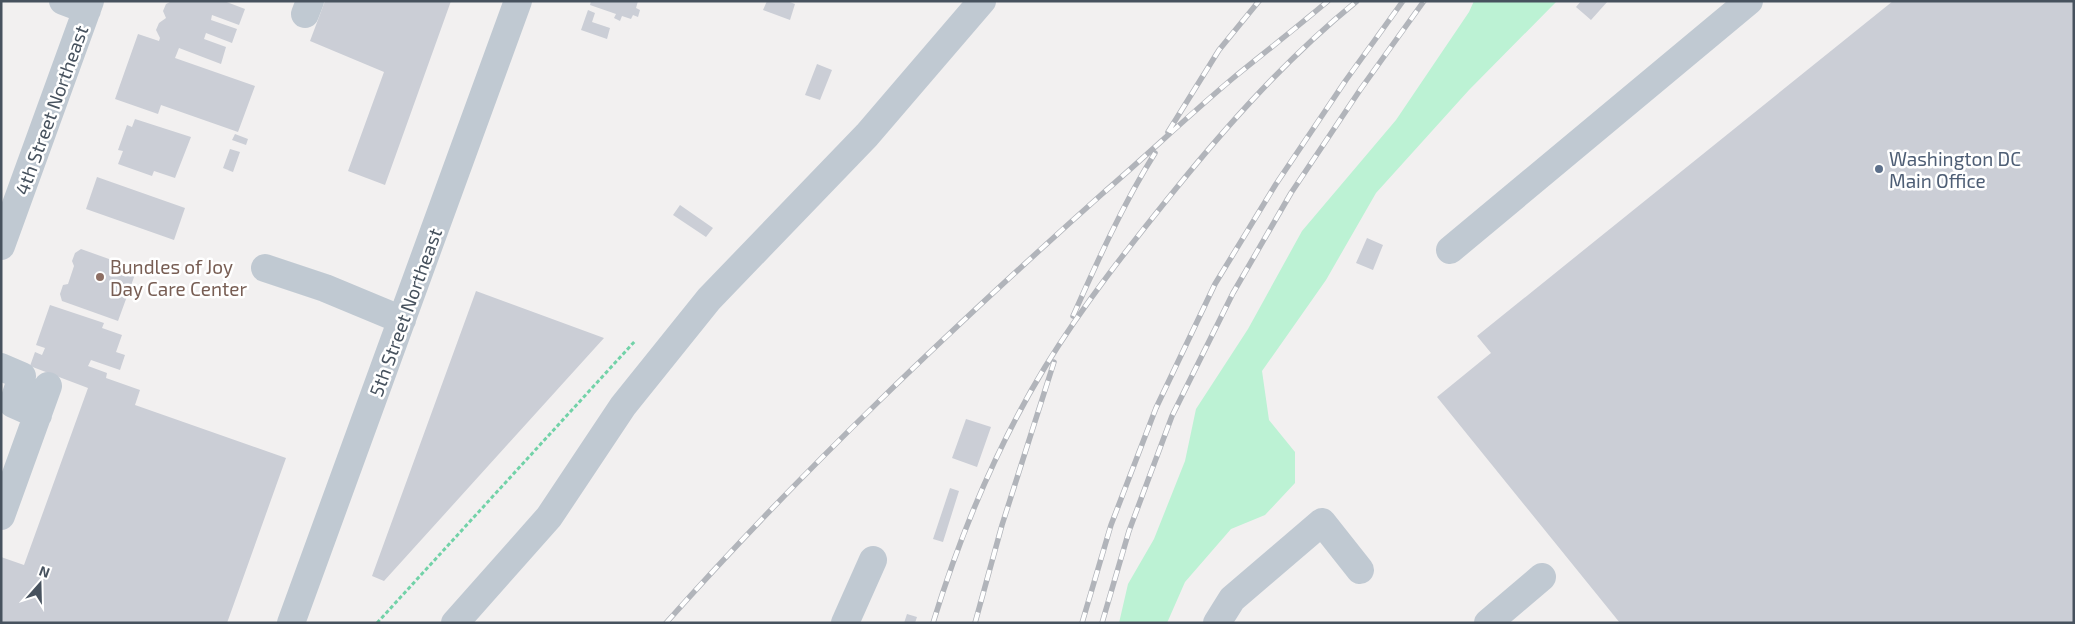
<svg xmlns="http://www.w3.org/2000/svg" width="2075" height="624" viewBox="0 0 2075 624" font-family="'Exo 2',sans-serif">
  <style>
    .green { fill: #bcf2d4 }
    .building { fill: #cbced6 }
    .lines { fill: none; stroke-linecap: round; stroke-linejoin: round }
    .path { stroke: #72d2a8; stroke-width: 3; stroke-dasharray: 4 2.5; stroke-linecap: butt }
    .minor { stroke: #c0c9d2; stroke-width: 28 }
    .rail-casing { stroke: #b1b4ba; stroke-width: 5.5 }
    .rail { stroke: #fff; stroke-width: 4; stroke-dasharray: 11; stroke-linecap: butt }
    .service-dot { fill: #5c6f8a; stroke: #fff; stroke-width: 2 }
    .education-dot { fill: #8d6e63; stroke: #fff; stroke-width: 2 }
    .labels { text-anchor: middle; dominant-baseline: central; stroke-width: 5; stroke-linejoin: round; paint-order: stroke }
    .street-label { font-size: 19px; fill: #47525e; stroke: #fff }
    .service-label { font-size: 19px; fill: #4e5e75; stroke: #fff; text-anchor: start }
    .education-label { font-size: 19px; fill: #785e54; stroke: #fff; text-anchor: start }
  </style>
  <rect width="100%" height="100%" fill="#f2f0f0"/>
  <path class="green" d="M1474,1H1557L1469,90L1376,193L1326,280L1262,371L1269,420L1295,452V483L1265,515L1231,529L1185,582L1167,623H1119L1128,584L1154,539L1185,461L1196,409L1248,329L1302,231L1396,120L1469,12Z"/>
  <path class="building" d="M172,1H224L245,9L239,25L212,15L211,20L237,29L232,43L206,33L204,39L226,47L221,64L179,48L175,58L255,86L238,132L161,105L158,114L115,99L138,34L159,41L160,38L156,30L159,23L166,18L163,11L166,4Z
    M325,1H451L385,185L348,171L384,72L310,41Z
    M591,1H638L636,8L640,10L638,17L633,15L631,19L622,16L620,21L614,18L616,14L590,5Z
    M767,1H787L795,4L790,20L763,10Z
    M1581,1H1608L1591,20L1576,7Z
    M1893,1H2074V623H1620L1437,397L1491,353L1477,336Z
    M588,10L595,13L592,22L610,28L607,39L581,30Z
    M817,64L832,70L820,100L805,95Z
    M135,119L191,137L175,178L154,171L152,176L118,164L123,151L118,150L127,125L132,127Z
    M235,134L248,139L246,145L232,140Z
    M230,149L240,152L233,172L223,168Z
    M97,177L185,208L174,240L86,209Z
    M680,205L713,228L706,237L673,215Z
    M1367,238L1383,245L1373,270L1356,263Z
    M81,249L137,269L118,321L62,301L60,294L63,285L68,284L74,266L72,261L75,253Z
    M476,291L604,338L384,581L372,576Z
    M50,305L104,323L102,328L122,335L116,352L125,355L120,370L91,360L88,366L107,373L106,378L140,390L135,405L286,458L227,623H1V557L24,565L88,388L30,366L35,352L42,355L45,348L36,345Z
    M966,419L991,427L977,467L952,458Z
    M950,488L959,491L943,542L933,539Z
    M907,614L917,617L915,623H904Z"/>
  <g class="lines">
    <path class="path" d="M377,623L635,341"/>
    <path class="minor" d="M63,1L87,10
      M305,14L310,1
      M1,246L90,1
      M1450,250L1749,1
      M265,268L325,288L402,320
      M1,367L22,376L13,404L38,415
      M1,516L48,386
      M291,623L518,1
      M455,623L549,517L623,406L709,299L867,135L982,1
      M845,623L873,560
      M1217,623L1232,599L1322,522L1360,570
      M1488,623L1542,577"/>
    <defs>
      <path id="rail" d="M1168,132L1219,50L1259,1
        M1073,316C1098,260 1123,204 1155,153
        M666,623C802,470 950,330 1102,194C1146,156 1188,116 1232,79C1264,53 1296,28 1328,1
        M933,623C960,535 997,446 1045,367C1083,305 1128,248 1174,191C1229,123 1288,57 1357,1
        M975,623L1002,525L1054,362
        M1082,623L1111,525L1156,408L1215,284L1276,184L1346,80L1403,1
        M1102,623L1129,531L1172,416L1233,293L1291,193L1360,90L1424,1"/>
    </defs>
    <use href="#rail" class="rail-casing"/>
    <use href="#rail" class="rail"/>
  </g>
  <circle class="service-dot" cx="1879" cy="169" r="5"/>
  <circle class="education-dot" cx="100" cy="277" r="5"/>
  <g class="labels">
    <g class="street-label">
      <text transform="translate(51 110) rotate(-70)">4th Street Northeast</text>
      <text transform="translate(405 312) rotate(-70)">5th Street Northeast</text>
    </g>
    <g class="service-label">
      <text x="1889" y="158">Washington DC<tspan x="1889" dy="22">Main Office</tspan></text>
    </g>
    <g class="education-label">
      <text x="110" y="266">Bundles of Joy<tspan x="110" dy="22">Day Care Center</tspan></text>
    </g>
  </g>
  <rect width="2075" height="624" fill="none" stroke="#47525e" stroke-width="5"/>
  <g transform="translate(40 584) rotate(20)" stroke="#ffffff" stroke-width="4" paint-order="stroke">
  <path d="M0-4L9 19L0 12L-9 19Z" fill="#47525e"/>
  <text y="-8" font-size="14" font-weight="bold" text-anchor="middle" fill="#47525e">N</text>
  </g>
</svg>
